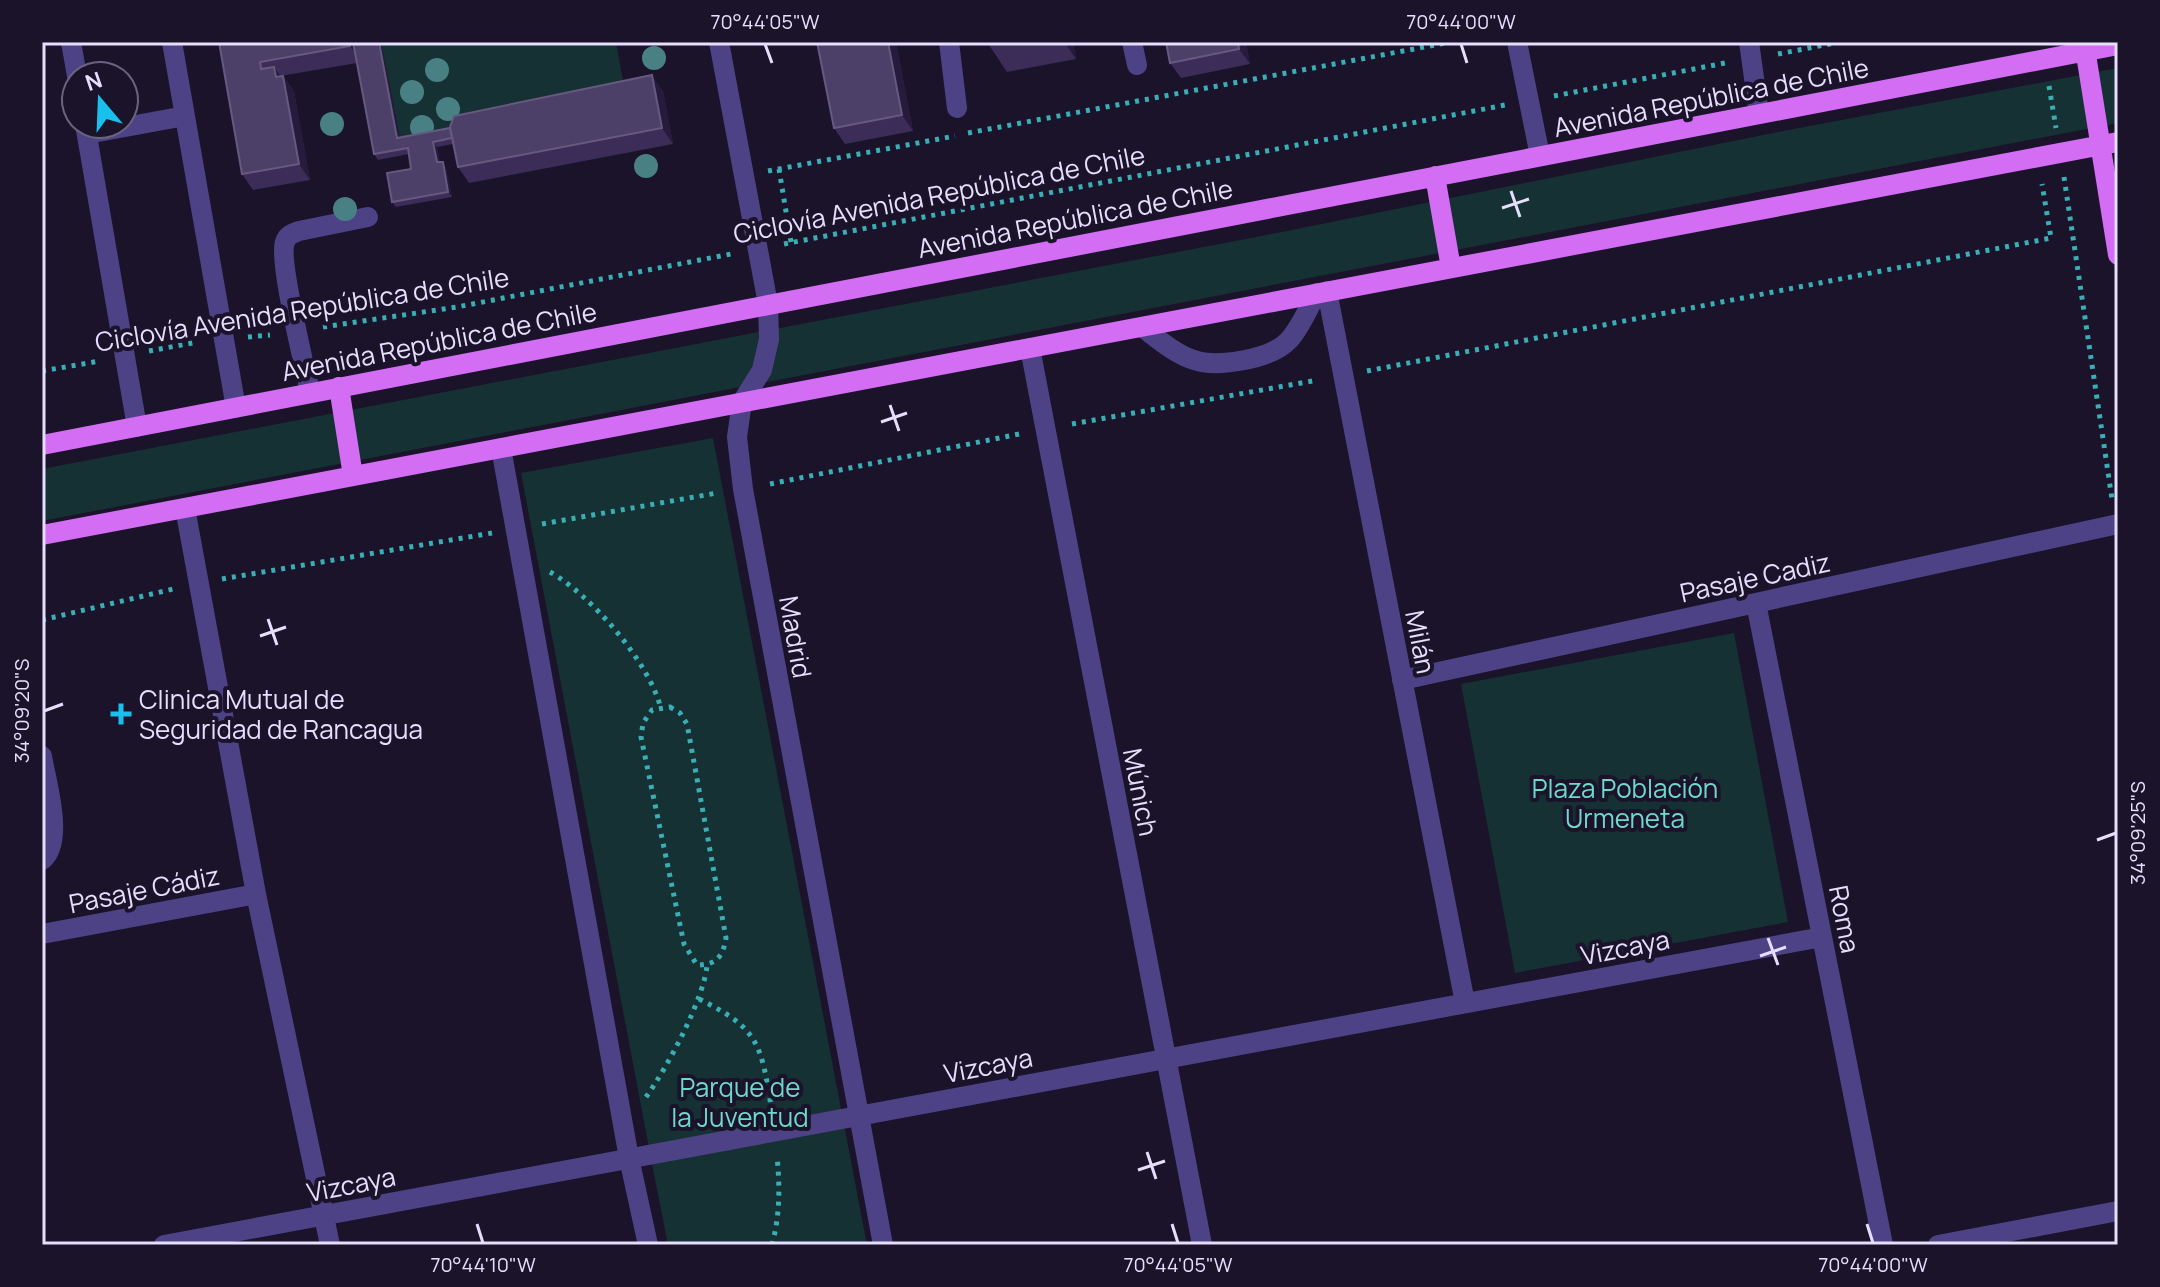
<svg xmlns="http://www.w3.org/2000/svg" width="2160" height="1287" viewBox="0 0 2160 1287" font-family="Manrope,sans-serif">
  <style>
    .green { fill: #163133 }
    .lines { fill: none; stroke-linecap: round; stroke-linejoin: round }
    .path { stroke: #3aaeb5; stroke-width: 5; stroke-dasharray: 4 6; stroke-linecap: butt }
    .minor { stroke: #4c4285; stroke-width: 20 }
    .major { stroke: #d26df4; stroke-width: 20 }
    .tree { fill: #488083 }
    .wall { fill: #3b2d57 }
    .shaded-wall { fill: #261b3d }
    .building { fill: #4d4068; stroke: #655980; stroke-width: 2 }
    .ticks { fill: none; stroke: #e5defd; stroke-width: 3 }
    .poi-dot { fill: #19c0ee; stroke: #1a132a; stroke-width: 3 }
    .labels { text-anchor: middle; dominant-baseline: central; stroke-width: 8; stroke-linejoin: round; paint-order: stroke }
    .street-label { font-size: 26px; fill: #e5defd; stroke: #1a132a }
    .poi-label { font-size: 26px; fill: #e5defd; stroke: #1a132a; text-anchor: start }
    .park-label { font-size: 26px; fill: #6ed9cb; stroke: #1a132a }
    .neatline { fill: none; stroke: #e5defd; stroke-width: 3 }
    .ticks-label { font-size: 20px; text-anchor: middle; fill: #e5defd }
  </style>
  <rect width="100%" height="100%" fill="#1a132a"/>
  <path class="green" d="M381,42H616L626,98L401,144Z
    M2118,68V123L42,521V469L1282,232L1778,132Z
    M713,438L867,1245H668L653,1169L521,473Z
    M1734,633L1788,922L1515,973L1461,684Z"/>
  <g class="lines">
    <path class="path" d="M1778,54L1840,42
      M2049,86L2056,128
      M1554,96L1725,63
      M968,133L1451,42
      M779,169L791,242
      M768,171L955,136
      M2064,177L2112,499
      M784,244L1505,105
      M323,327L457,307L731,254
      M248,337L270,335
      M149,351L198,342
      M42,371L100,361
      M1367,371L2051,238L2042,184
      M1072,424L1318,380
      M770,484L1019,434
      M542,524L717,493
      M550,572C591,595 650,663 661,709
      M222,579L492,533
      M42,620L173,589
      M670,707L680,713L687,724L726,938C723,956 717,965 697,965L684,944L641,737L643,723L652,710Z
      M699,999C758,1028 761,1043 771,1106
      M646,1097C667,1068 704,999 707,965
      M772,1245C780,1215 780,1187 777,1156"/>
    <path class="minor" d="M71,42L77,76
      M172,42L236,408
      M719,42L768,304L769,339L762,370L742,402L737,437L743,489L883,1245
      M949,42L957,108
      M1132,42L1137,65
      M1517,42L1540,156
      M1749,42L1759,114
      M85,124L137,427
      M87,134L185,116
      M1327,291L1465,1003
      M1142,327C1158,339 1175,354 1194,360C1217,368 1271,359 1288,341C1300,329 1308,308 1317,293
      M1030,348L1202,1245
      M310,392C305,368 278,259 285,242C287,235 293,233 299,231L368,217
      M501,448L629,1158L648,1245
      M185,508L256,894L330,1245
      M1756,603L1883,1245
      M1402,680L2118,524
      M42,756C46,781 65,842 42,860
      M42,934L256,894
      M164,1245L1822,937
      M1938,1245L2118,1211"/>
    <path class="major" d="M2084,42L2118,255
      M1435,176L1451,268
      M339,387L353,476
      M42,445L2118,45
      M42,535L2118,142"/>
  </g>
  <g class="tree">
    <circle cx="654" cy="58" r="12"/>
    <circle cx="437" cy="70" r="12"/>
    <circle cx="412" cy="92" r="12"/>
    <circle cx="448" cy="109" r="12"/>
    <circle cx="332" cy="124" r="12"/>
    <circle cx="422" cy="127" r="12"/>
    <circle cx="646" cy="166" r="12"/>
    <circle cx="345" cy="209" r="12"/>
  </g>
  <path class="wall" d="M219,42H381L399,138L663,91L673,144L469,183L458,167L453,144L437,147L440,162L446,168L452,197L396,207L392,202L411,169L409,154L378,160L374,154L357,63L280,76H283L294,91L310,180L253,190L242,174Z
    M896,42L913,131L845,144L834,128Z
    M987,42H1073L1076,59L1007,72Z
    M1166,42H1246L1250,64L1181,78L1170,63Z"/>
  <path class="shaded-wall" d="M350,42H358L362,62L350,46Z
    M379,42H381L401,144L397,138Z
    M888,42H896L913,131L902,115Z
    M1064,42H1073L1076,59Z
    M1238,42H1246L1250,64L1239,49Z
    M274,67L284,81L283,76L294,91L310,180L299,164Z
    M652,75L663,91L673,144L662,128Z
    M433,142L437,147L441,167L437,162Z
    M443,162L446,168L452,197L448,192Z"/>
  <path class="building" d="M219,42H350V46L260,62L261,69L274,67L276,77L283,76L299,164L242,174Z
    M353,42H379L397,138L450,128L452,138L433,142L437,162H443L448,192L392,202L387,173L411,169L408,148L374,154Z
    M817,42H888L902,115L834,128Z
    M1166,42H1238L1239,49L1170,63Z
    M652,75L662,128L458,167L450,127L454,116Z"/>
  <path class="ticks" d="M765,44L772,63M1461,44L1467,63M1511,191L1520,217M1502,208L1529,199M890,405L899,431M881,422L907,413M268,619L277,645M260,636L286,627M44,711L63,704M2097,840L2116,833M1768,938L1778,965M1760,956L1786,947M1147,1152L1156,1179M1138,1170L1165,1161M477,1224L483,1243M1172,1224L1178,1243M1867,1224L1873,1243"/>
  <path class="poi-dot" d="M117 702h8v8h8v8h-8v8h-8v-8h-8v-8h8z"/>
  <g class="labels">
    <g class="street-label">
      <text transform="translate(1711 97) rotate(-11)">Avenida República de Chile</text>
      <text transform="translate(939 194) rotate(-11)">Ciclovía Avenida República de Chile</text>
      <text transform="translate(1075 218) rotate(-11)">Avenida República de Chile</text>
      <text transform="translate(302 309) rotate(-9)">Ciclovía Avenida República de Chile</text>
      <text transform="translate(439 341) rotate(-11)">Avenida República de Chile</text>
      <text transform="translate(1755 577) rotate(-12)">Pasaje Cadiz</text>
      <text transform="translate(796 637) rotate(80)">Madrid</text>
      <text transform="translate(1421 642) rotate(79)">Milán</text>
      <text transform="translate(1141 792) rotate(79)">Múnich</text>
      <text transform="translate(144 889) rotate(-11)">Pasaje Cádiz</text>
      <text transform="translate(1845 919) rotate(79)">Roma</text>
      <text transform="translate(1625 947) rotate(-11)">Vizcaya</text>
      <text transform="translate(988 1065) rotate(-11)">Vizcaya</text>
      <text transform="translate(351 1184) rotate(-11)">Vizcaya</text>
    </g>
    <g class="poi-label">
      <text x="139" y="699">Clinica Mutual de<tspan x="139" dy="30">Seguridad de Rancagua</tspan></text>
    </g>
    <g class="park-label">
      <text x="1625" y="788">Plaza Población<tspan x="1625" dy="30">Urmeneta</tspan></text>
      <text x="740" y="1087">Parque de<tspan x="740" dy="30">la Juventud</tspan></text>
    </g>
  </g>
  <rect width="2160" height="1287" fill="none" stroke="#1a132a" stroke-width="88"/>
  <g transform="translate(100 100) rotate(341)"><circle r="38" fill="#1a132a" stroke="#6b647e" stroke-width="2"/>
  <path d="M0-6L14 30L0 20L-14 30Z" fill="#19c0ee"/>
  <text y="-12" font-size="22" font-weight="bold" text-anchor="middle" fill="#e5defd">N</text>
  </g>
  <rect x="44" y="44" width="2072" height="1199" class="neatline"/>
  <g class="ticks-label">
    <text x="765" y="29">70°44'05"W</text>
    <text x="1461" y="29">70°44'00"W</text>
    <text transform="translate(22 711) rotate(-90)" y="7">34°09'20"S</text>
    <text transform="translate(2138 833) rotate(-90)" y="7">34°09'25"S</text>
    <text x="483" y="1272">70°44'10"W</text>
    <text x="1178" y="1272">70°44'05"W</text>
    <text x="1873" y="1272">70°44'00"W</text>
  </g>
</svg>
